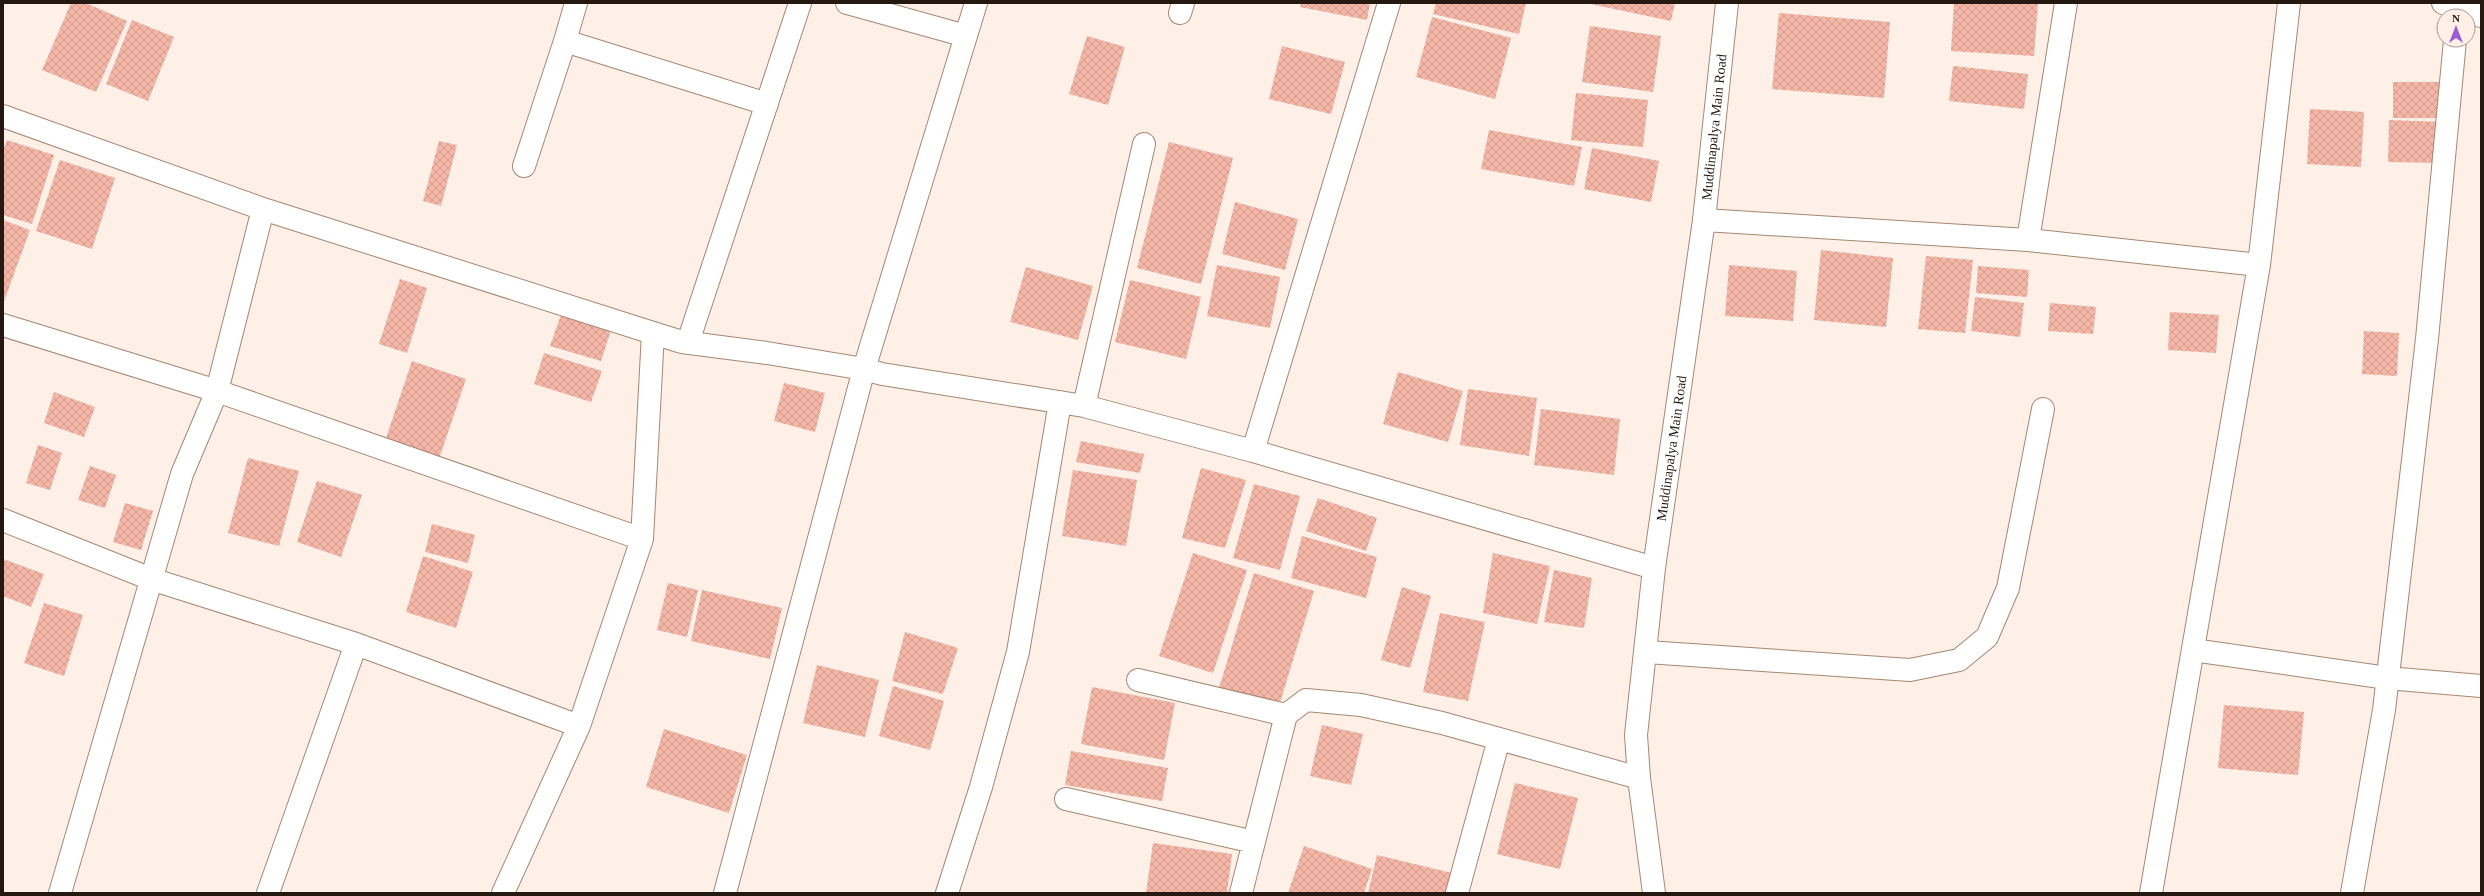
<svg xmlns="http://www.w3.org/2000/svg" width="2484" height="896" viewBox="0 0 2484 896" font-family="'Times New Roman',serif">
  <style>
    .building { fill: url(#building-cross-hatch) }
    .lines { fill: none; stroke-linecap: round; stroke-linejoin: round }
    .service-casing { stroke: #a68772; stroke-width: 24 }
    .minor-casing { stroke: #a68772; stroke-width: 24 }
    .tertiary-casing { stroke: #a68772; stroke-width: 24 }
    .service { stroke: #fff; stroke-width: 22 }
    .minor { stroke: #fff; stroke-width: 22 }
    .tertiary { stroke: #fff; stroke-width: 22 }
    .labels { text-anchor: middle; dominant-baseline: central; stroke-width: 3; stroke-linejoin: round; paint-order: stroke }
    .street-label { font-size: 14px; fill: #241810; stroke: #fef0e7 }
  </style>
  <defs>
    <pattern id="building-cross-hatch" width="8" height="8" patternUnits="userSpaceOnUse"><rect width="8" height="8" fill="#f3b6a7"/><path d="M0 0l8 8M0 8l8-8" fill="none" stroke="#d09c8f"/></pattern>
  </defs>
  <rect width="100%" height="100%" fill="#fef0e7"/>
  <path class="building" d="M71,3H86L127,21L96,92L42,70Z
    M1301,3H1370L1367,20L1300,7Z
    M1436,3H1526L1519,34L1433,14Z
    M1586,3H1675L1671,21Z
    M1954,3H2038L2034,56L1951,51Z
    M1779,13L1890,22L1884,98L1772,89Z
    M1432,17L1511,38L1495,99L1416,77Z
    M132,20L174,37L148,101L106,84Z
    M1590,26L1661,36L1653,92L1582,82Z
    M1087,36L1125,47L1108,105L1069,94Z
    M1282,46L1345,62L1331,114L1269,99Z
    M1953,66L2028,74L2024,109L1949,101Z
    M2393,82H2440V118H2393Z
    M1576,93L1648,100L1643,147L1571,140Z
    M2310,109L2364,112L2361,167L2307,164Z
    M2389,120L2443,122L2441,163L2388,162Z
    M1489,130L1582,147L1574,186L1481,169Z
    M7,140L54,155L32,224L3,215V151Z
    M439,141L457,145L441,206L423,201Z
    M1169,142L1233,158L1201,284L1137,268Z
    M1592,148L1659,161L1651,202L1584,189Z
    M60,160L115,178L92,249L36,231Z
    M1235,202L1298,219L1285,270L1222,254Z
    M3,220L30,230L3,304Z
    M1821,250L1893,258L1886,327L1814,320Z
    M1926,256L1973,260L1965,333L1918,329Z
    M1217,265L1280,277L1270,328L1207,316Z
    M1729,265L1797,271L1793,321L1725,316Z
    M1978,266L2029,270L2027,297L1976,293Z
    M1026,267L1093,286L1078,340L1010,322Z
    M400,279L427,288L407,353L379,344Z
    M1130,280L1201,297L1186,359L1115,342Z
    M1975,297L2024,303L2020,337L1971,331Z
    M2050,303L2096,307L2093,334L2048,331Z
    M562,312L612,327L601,361L550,346Z
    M2170,312L2219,315L2216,353L2168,350Z
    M2364,331L2399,333L2397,376L2362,374Z
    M544,353L602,371L591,402L534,384Z
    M412,361L466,379L439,459L385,441Z
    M1398,372L1463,391L1448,442L1383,424Z
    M784,383L825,393L815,432L774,421Z
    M1468,389L1537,398L1529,456L1460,445Z
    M54,392L95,407L84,437L44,423Z
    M1541,409L1620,419L1614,475L1534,465Z
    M1081,441L1144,454L1140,473L1076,462Z
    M38,445L62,453L50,490L26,483Z
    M248,458L299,471L279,546L228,533Z
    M90,466L116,475L105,508L78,500Z
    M1201,468L1246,480L1225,548L1182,538Z
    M1073,470L1137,480L1126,546L1062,536Z
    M317,481L362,495L341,557L297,542Z
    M1254,484L1300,496L1280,570L1233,558Z
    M1318,498L1377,518L1366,551L1306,531Z
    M125,503L153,511L141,550L113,542Z
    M432,524L475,535L468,563L425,552Z
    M1302,536L1377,557L1366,598L1291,578Z
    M1193,553L1247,570L1213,673L1159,656Z
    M1493,553L1550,566L1537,624L1483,613Z
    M423,556L473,572L456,628L406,612Z
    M3,559L44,574L31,607L3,596Z
    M1554,570L1592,578L1584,628L1544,622Z
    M1254,573L1314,591L1279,706L1219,688Z
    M668,583L698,590L687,637L657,630Z
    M1402,587L1431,596L1410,668L1381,660Z
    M702,590L782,608L770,659L691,641Z
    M44,603L83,615L64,676L24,663Z
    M1440,613L1485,622L1468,701L1423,692Z
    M905,632L958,648L943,694L892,681Z
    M817,665L879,680L865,737L803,723Z
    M893,686L944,701L930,750L879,736Z
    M1092,687L1175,703L1164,760L1081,744Z
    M2224,705L2304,712L2298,775L2218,768Z
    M1322,725L1363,734L1351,785L1310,776Z
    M664,729L747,755L729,813L646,787Z
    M1071,751L1168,768L1162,801L1065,785Z
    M1515,783L1578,798L1560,869L1497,854Z
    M1153,843L1232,854L1227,893H1146Z
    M1304,846L1372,869L1364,893H1288Z
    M1377,855L1452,873L1448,893H1368Z"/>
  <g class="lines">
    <defs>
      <path id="service" d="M565,41L576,3
        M524,166L565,41L767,104
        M1647,652L1910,670L1959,660L1987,637L2008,588L2043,409"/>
      <path id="minor" d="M847,3L966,36
        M2443,3L2481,16
        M1180,13L1183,3
        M3,116L263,209L653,333L682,342L767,353L864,369L882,374L1084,406L1253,451L1654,568
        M1704,220L2028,240L2259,265L2289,3
        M2028,240L2066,3
        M3,325L217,391L642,539
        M688,342L800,3
        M1084,406L1144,144
        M1253,451L1389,3
        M3,520L151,579L356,644L579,726
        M2193,650L2387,678L2481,686
        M1138,680L1286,715L1306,700L1361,705L1442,723L1639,778
        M1066,799L1254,842
        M60,893L182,474L217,391L263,209
        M268,893L356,644
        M503,893L579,726L642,539L653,333
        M725,893L864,369L976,3
        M947,893L981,787L1018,652L1060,402
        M1241,893L1286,715
        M1457,893L1499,739
        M2151,893L2259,265
        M2352,893L2384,710L2427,339L2455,40"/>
      <g id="tertiary">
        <path id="s1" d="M1654,893L1639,778L1636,735L1654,568L1704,220L1727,3"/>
      </g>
    </defs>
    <use href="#service" class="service-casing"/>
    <use href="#minor" class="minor-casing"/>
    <use href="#tertiary" class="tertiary-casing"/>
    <use href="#service" class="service"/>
    <use href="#minor" class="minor"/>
    <use href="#tertiary" class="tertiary"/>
  </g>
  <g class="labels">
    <g class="street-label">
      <text stroke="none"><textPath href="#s1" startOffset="772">Muddinapalya Main Road</textPath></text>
      <text stroke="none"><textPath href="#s1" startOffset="448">Muddinapalya Main Road</textPath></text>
    </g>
  </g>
  <rect width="2484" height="896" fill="none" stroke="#241810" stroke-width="8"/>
  <g transform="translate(2456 28)"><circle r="19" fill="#fef0e7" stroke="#a79a91"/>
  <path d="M0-3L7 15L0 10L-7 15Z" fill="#9c5cd2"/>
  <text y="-6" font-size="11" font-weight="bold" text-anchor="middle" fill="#241810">N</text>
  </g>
</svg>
